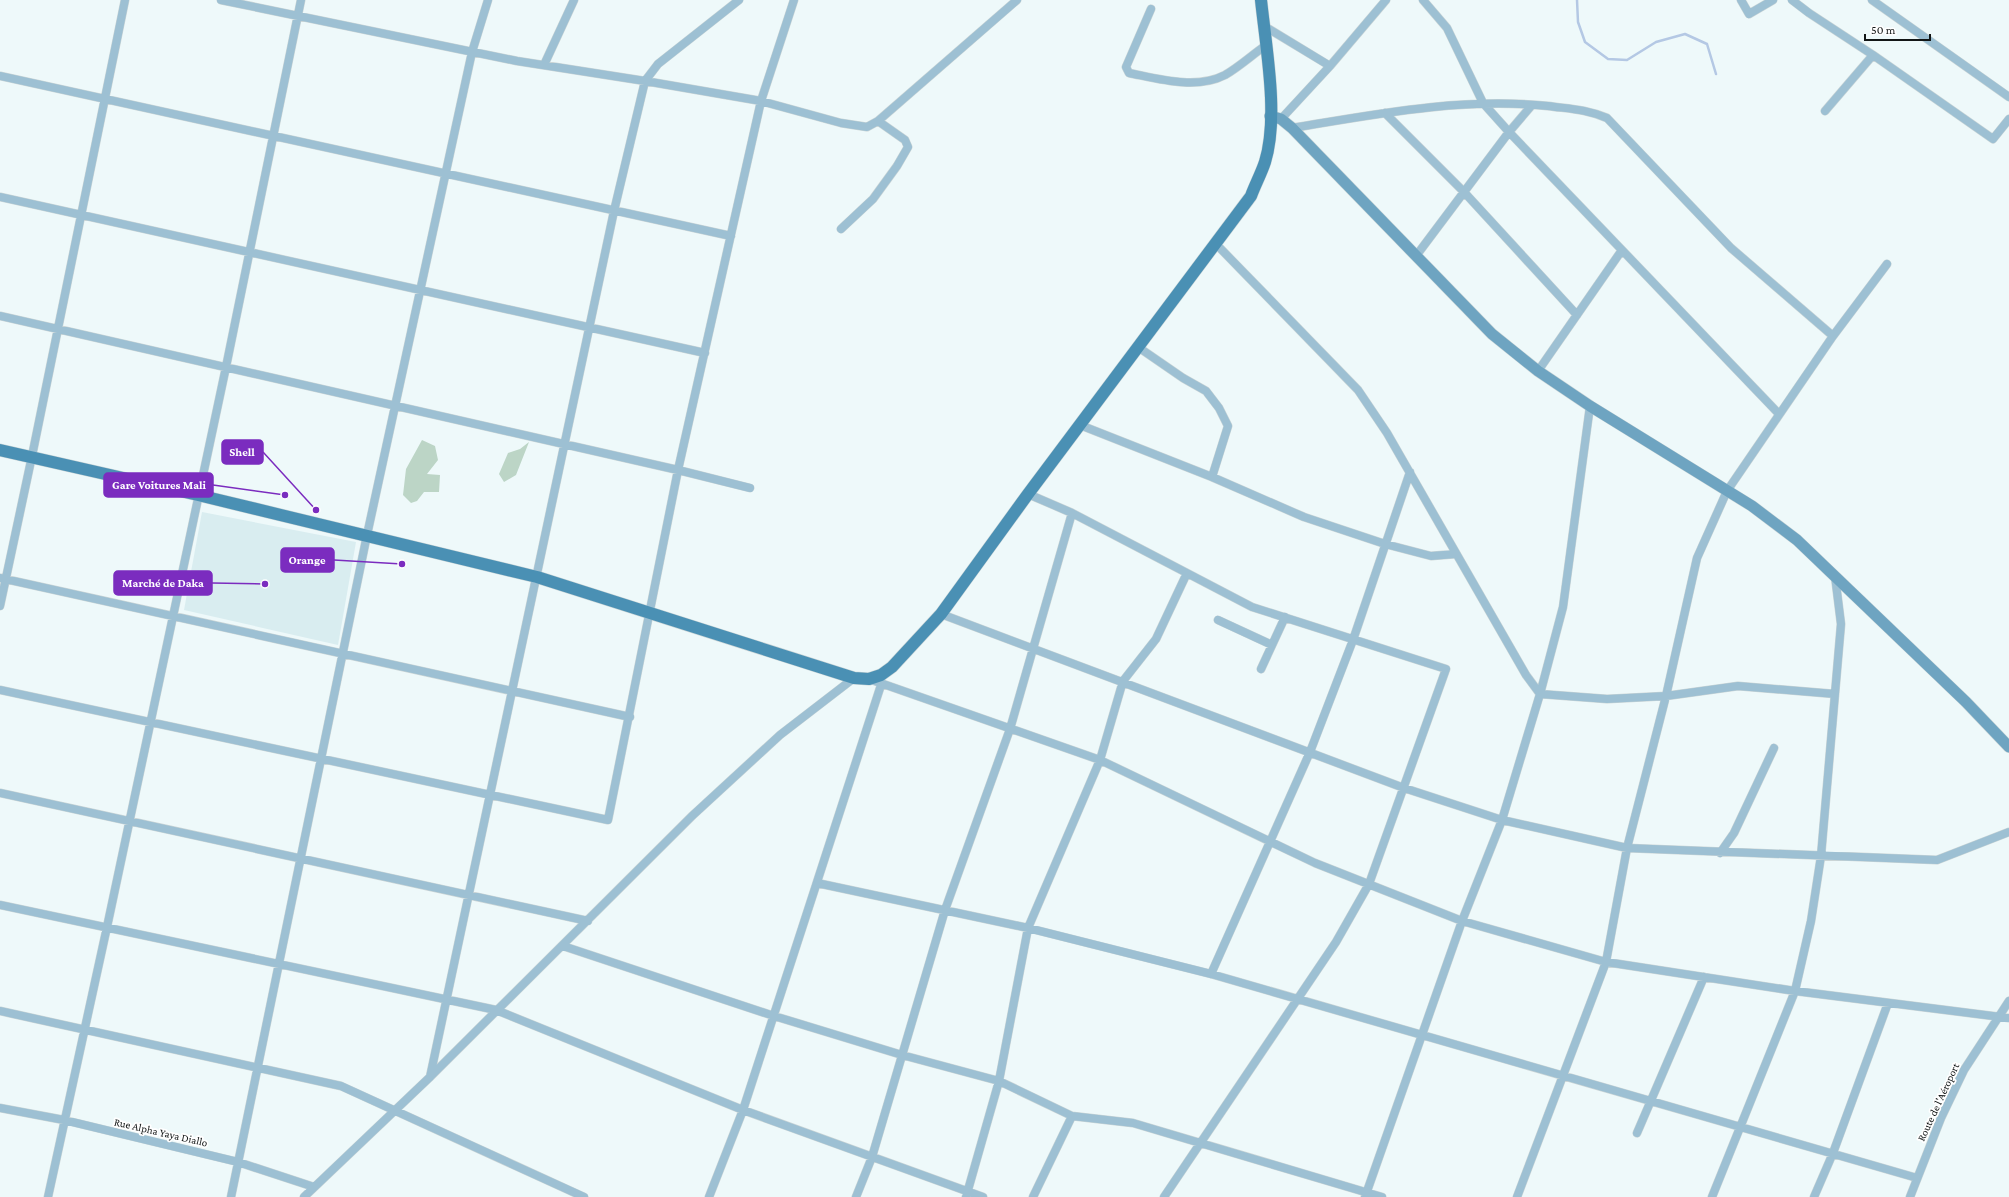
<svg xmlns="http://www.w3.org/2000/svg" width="2009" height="1197" viewBox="0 0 2009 1197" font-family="'Crimson Pro',serif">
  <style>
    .built { fill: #d9edf0 }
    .green { fill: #bcd5c6 }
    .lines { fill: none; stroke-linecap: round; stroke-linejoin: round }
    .stream { stroke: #b4c8e4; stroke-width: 2.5 }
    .street-casing { stroke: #cbd5d6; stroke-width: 9 }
    .secondary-casing { stroke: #cbd5d6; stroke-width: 12 }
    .primary-casing { stroke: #cbd5d6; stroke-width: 13 }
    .street { stroke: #9dc0d3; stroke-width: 8 }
    .secondary { stroke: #6ea4c1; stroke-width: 11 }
    .primary { stroke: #4a90b4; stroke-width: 12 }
    .labels { text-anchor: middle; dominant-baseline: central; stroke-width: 3.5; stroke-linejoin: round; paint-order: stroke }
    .street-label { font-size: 11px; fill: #121616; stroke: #fff }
    .leader { fill: none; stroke: #7b2cbf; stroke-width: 1.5 }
    .callout-dot { fill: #7b2cbf; stroke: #fff; stroke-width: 1.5 }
    .callout { fill: #7b2cbf; stroke: #7b2cbf; stroke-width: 1.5 }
    .callout-label { font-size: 12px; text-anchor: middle; font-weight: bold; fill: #fff }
  </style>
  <rect width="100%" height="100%" fill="#eef9fa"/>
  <path class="built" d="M202,512L356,542L338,645L184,610Z"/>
  <path class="green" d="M422,440L435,446L438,460L427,474L440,475L439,492H424L417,501L411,503L403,495L406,469Z
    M529,442L516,475L504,482L499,474L508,453L520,449Z"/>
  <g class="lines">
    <path class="stream" d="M1577,0L1578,22L1585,42L1608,59L1627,60L1656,42L1685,34L1707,44L1716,74"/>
    <defs>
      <path id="street" d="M221,0L517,61L645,81L761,101L841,123L867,127L878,121L1017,0
        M1423,0L1447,28L1483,103L1509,132L1779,414
        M1741,0L1749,14L1773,0
        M1792,0L1809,13L1873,55L1993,139L2009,119
        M1872,0L2009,97
        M1151,9L1126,67L1129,73C1159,79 1196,90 1225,75C1239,67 1252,55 1265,46
        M1264,26L1330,66
        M544,65L574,0
        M0,76L731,236
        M1825,111L1873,55
        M1385,113L1464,192L1577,315
        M1281,119L1330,66L1386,0
        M1292,128C1376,114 1463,97 1548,106C1570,109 1586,109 1607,118L1731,248L1833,336
        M0,197L705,353
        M841,229L873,199L897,166L908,147L905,140L878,121
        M1216,244L1358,390L1387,433L1526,675L1540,694L1607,699L1666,696L1738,686L1835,694
        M1416,256L1509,132L1532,105
        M0,316L678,470L750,488
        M1138,347L1183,378L1206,391L1219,408L1228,426L1212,477
        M1538,371L1622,250
        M1080,425L1212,477L1304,517L1385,544L1431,556L1456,554
        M1028,494L1072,513L1252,607L1446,669L1369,884L1336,942L1164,1197
        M0,578L630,717
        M0,606L32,456L125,0
        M941,614L1404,788L1502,820L1627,848L1937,860L2009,832
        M1218,620L1272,645
        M1261,669L1285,617
        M869,679L1100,760L1315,863L1462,921L1606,962L1795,991L2009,1018
        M0,690L608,820L678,470L761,101L794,0
        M0,793L588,921
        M1720,853L1734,833L1774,748
        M817,883L1028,928L1211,974L1917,1178
        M0,905L496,1010L743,1110L983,1197
        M563,946L774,1016L902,1055L999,1081L1072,1116L1133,1123L1382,1197
        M1211,974L1310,752L1353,640L1410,472
        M0,1011L341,1086L584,1197
        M430,1077L614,211L645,81L658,64L739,0
        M0,1108L64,1120L238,1162L314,1187
        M1637,1133L1704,977
        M48,1197L107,927L226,367L301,0
        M231,1197L367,535L472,52L488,0
        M304,1197L430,1077L692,816L780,735L854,678
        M709,1197L743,1110L881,685
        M856,1197L872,1157L945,910L1010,729L1072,513
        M966,1197L999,1081L1028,928L1100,760L1123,681L1156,639L1187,573
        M1033,1197L1072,1116
        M1365,1197L1462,921L1502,820L1540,694L1563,607L1590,406
        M1517,1197L1606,962L1627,848L1666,696L1697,558L1727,491L1833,336L1887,264
        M1712,1197L1795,991L1811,921L1821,856L1841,624L1835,576
        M1814,1197L1833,1153L1888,1003
        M1910,1197L1941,1118L1964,1070L2009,1001"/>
      <path id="secondary" d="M1270,116L1281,119L1292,128L1492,334L1538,371L1590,406L1752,506L1797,540L1966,702L2009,747"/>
      <path id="primary" d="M0,450L198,495L537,577L854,678L869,679L881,675L892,667L941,614L1028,494L1251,196C1255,185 1261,174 1265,162C1279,117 1266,48 1261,0"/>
    </defs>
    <use href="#street" class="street-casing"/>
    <use href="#secondary" class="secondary-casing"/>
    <use href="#primary" class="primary-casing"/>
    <use href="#street" class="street"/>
    <use href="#secondary" class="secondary"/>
    <use href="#primary" class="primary"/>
  </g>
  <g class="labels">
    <g class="street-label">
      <text transform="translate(1938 1102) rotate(-65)">Route de l'Aéroport</text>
      <text transform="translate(161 1132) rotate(13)">Rue Alpha Yaya Diallo</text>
    </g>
  </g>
  <path class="leader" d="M316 510L263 452M285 495L213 485M402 564L334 560M265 584L212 583"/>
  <g class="callout-dot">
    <circle cx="316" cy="510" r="4"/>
    <circle cx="285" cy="495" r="4"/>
    <circle cx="402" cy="564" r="4"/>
    <circle cx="265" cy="584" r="4"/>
  </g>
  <g class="callout">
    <rect x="222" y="440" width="41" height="24" rx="4"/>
    <rect x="104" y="473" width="109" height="24" rx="4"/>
    <rect x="281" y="548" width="53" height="24" rx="4"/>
    <rect x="114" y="571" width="98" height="24" rx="4"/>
  </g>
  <g class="callout-label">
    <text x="242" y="456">Shell</text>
    <text x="159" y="489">Gare Voitures Mali</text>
    <text x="307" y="564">Orange</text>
    <text x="163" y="587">Marché de Daka</text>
  </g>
  <path d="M1865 34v6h65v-6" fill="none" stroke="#121616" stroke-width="2"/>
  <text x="1871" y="34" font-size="12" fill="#121616" stroke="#ffffff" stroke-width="3" paint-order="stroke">50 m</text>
</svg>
